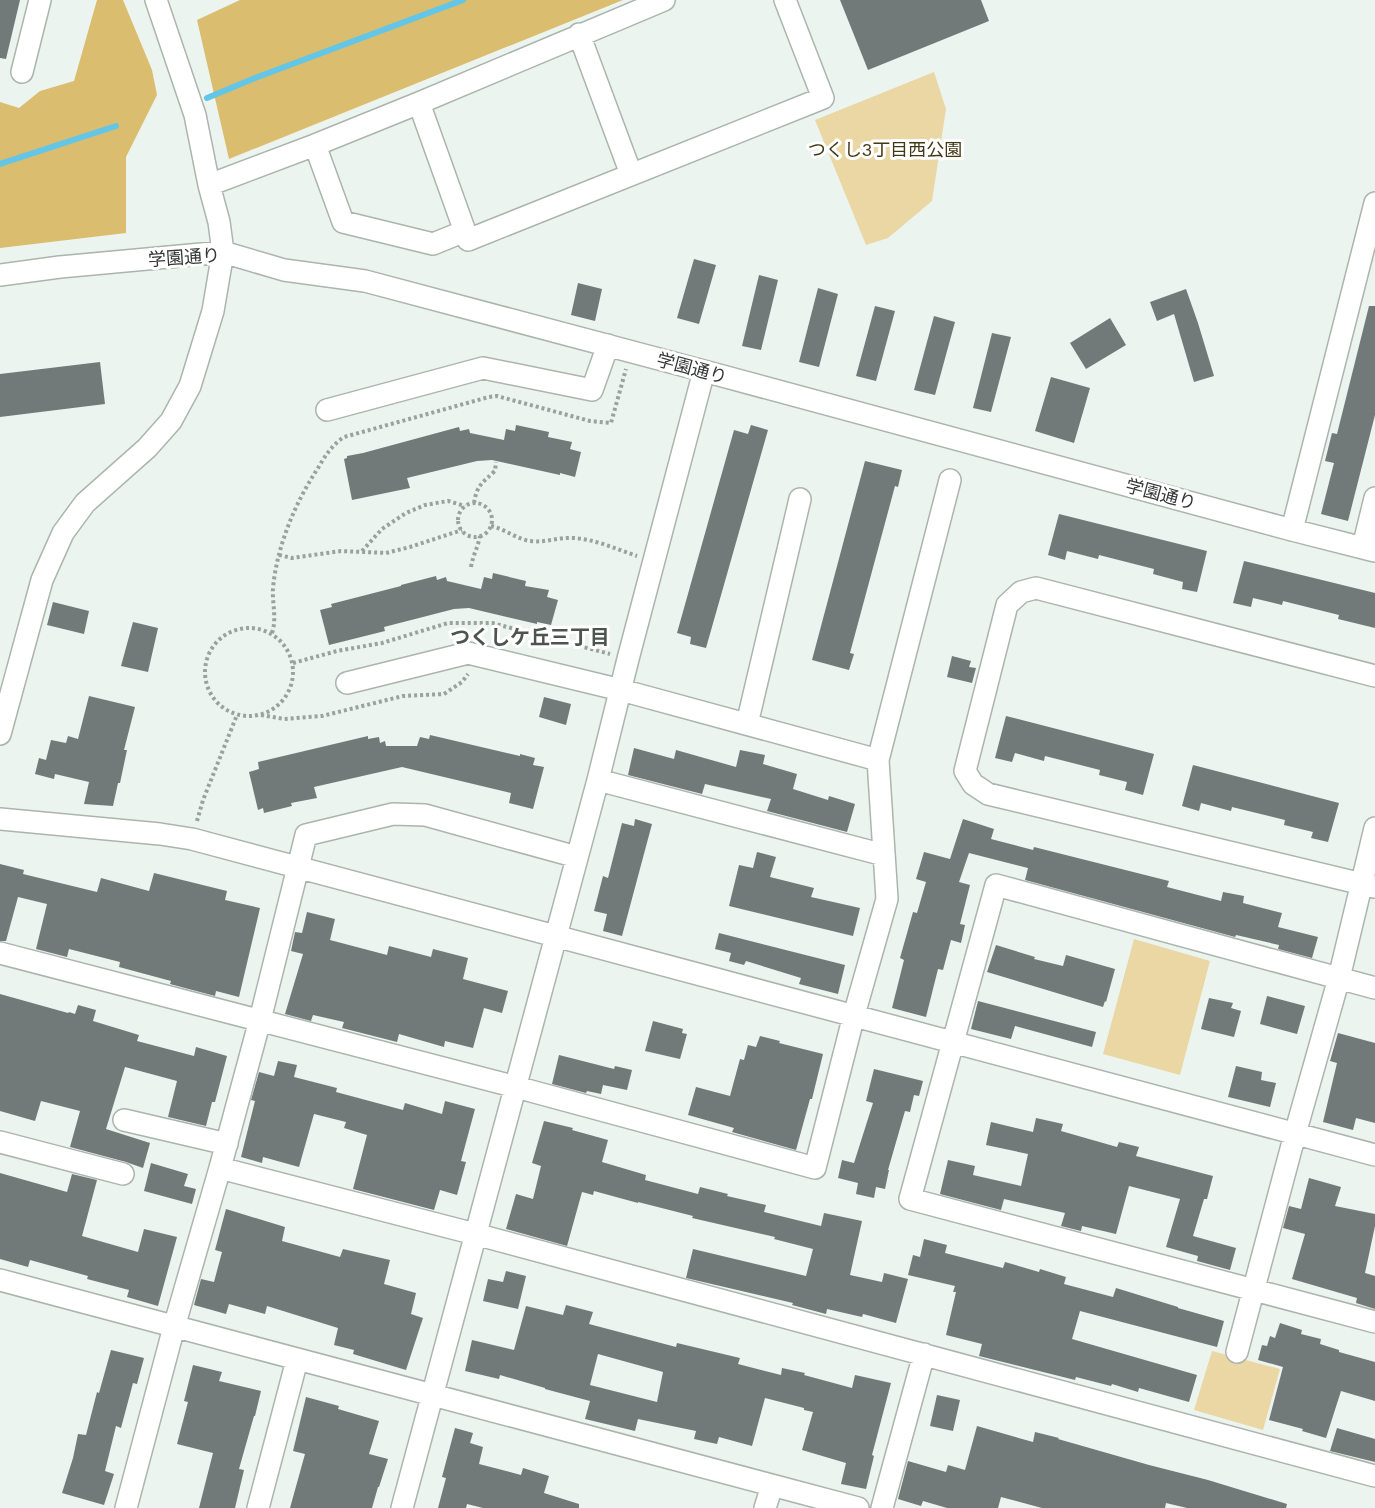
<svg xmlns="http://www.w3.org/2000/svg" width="1375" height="1508" viewBox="0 0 1375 1508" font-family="'Work Sans','Noto Sans JP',sans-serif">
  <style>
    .green { fill: #ead7a4 }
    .forest { fill: #dabd6e }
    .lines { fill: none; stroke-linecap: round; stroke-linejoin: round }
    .stream { stroke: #63c6e7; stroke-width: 6 }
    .building { fill: #717a79; fill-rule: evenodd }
    .minor-casing { stroke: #acb4ae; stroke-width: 24 }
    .path { stroke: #9ba19d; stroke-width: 4; stroke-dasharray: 3 3; stroke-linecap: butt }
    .minor { stroke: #fff; stroke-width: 21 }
    .labels { text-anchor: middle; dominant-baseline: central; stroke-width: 6; stroke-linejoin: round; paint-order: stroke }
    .park-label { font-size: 18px; fill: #433714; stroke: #fff }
    .street-label { font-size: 18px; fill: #353836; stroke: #fff }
    .neighbourhood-label { font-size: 20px; font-weight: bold; fill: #4d5450; stroke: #fff }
  </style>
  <rect width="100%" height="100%" fill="#ecf4ef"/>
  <path class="green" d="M934,72L946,109L932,201L888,238L866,245L815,120Z
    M1134,939L1210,961L1180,1075L1103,1054Z
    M1212,1351L1280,1369L1263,1430L1194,1410Z"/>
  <path class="forest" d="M97,0H123L152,70L157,95L126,157V233L0,248V102L19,108L40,91L74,81Z
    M240,0H623L229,159L197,20Z"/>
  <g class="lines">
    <path class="stream" d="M207,98L255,78L463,0
      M0,164L116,126"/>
  </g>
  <path class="building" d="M0,0H20L6,59L0,58Z
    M840,0H981L989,21L868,70Z
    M694,259L716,265L699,324L677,318Z
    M759,275L778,280L761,350L742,346Z
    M578,283L602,289L595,321L571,315Z
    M818,288L838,294L819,367L799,362Z
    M1186,289L1198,323L1214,376L1194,382L1174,314L1157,321L1150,302Z
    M875,306L895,311L876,381L856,376Z
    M1369,306H1375V415L1348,521L1321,514L1334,463L1325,461L1332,433L1337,434Z
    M934,316L955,322L935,395L914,390Z
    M1110,318L1126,345L1086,369L1070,343Z
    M992,333L1011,337L991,412L973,408Z
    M100,362L105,404L0,417V374Z
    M1051,377L1090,388L1074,443L1035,431Z
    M516,425L549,432L548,437L572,442L570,449L581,452L575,477L560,473V475L492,460L477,461L407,478L410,488L352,500L344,459L347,458V456L363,453L459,427L460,431L469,429L470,433L504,440L506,429L515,431Z
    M751,425L768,430L706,648L690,644L691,637L677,633L734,430L748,434Z
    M865,461L902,470L898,487L895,486L850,653L854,654L849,670L812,660Z
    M1059,514L1207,551L1197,592L1182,589L1183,582L1153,574L1154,569L1099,555L1098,559L1067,551L1065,560L1048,555Z
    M1244,561L1375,593V628L1338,619L1339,615L1283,601L1282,605L1253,598L1251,607L1233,603Z
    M493,573L526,581L525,586L549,590L547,597L558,600L551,625L537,622V624L469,608L454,609L384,627L385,631L329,645L320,610L332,607L331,604L401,586V585L436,576L437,580L446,577L447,581L481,589L484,577L492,579Z
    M53,602L89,611L84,634L47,625Z
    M133,622L158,628L148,672L121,666Z
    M952,656L971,661L969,667L976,668L972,683L947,677Z
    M89,696L135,707L124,750H127L120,783H118L113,806L84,804L89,782L55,774L54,779L35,774L39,758L46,760L51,740L66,743L68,736L78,739Z
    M544,697L571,704L566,725L539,717Z
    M1006,716L1154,754L1143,795L1125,790L1127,782L1099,775L1100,770L1045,756L1044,761L1015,753L1012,762L995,758Z
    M430,735L520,756V754L535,758L533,765L544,767L533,809L509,803L511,793L402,767L314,787L317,798L291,803L292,806L264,813L263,808L258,810L249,772L259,769L258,762L368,736V739L379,737L380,743L385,741L386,746H417L420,737L429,739Z
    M634,748L674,759L676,750L736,767L740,750L765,755L763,764L797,774L793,789L828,800L829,796L855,804L847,832L767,811L771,799L705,784L702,794L628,775Z
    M1193,765L1339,803L1328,842L1311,838L1313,832L1284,825L1285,820L1232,807L1231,811L1201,803L1199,811L1182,806Z
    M635,819L652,824L622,936L603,931L607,914L594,911L603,876L608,878L622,823L634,826Z
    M963,819L994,829L991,839L1033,850L1034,847L1169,881L1167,887L1221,901L1223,892L1244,896L1243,903L1282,913L1278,927L1318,937L1312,958L1278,949L1279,945L1236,935L1235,937L1025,880L1028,868L969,853L959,882L970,885L960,924L965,925L961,943L951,940L943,970L938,969L926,1017L892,1008L904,960L900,958L913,912L917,913L926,882L916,879L924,852L950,859Z
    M757,852L776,857L770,877L814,888L811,897L860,908L853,936L729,906L739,865L753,868Z
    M0,864L24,870L23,874L97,892L101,878L149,891L154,873L227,891L225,900L260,908L239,997L216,991L215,996L170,984L171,981L119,967L120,962L69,949L67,957L36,949L47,904L18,897L6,941H0Z
    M307,912L335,919L330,940L387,955L389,946L431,957L433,949L468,958L463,979L508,991L502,1013L484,1008L473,1048L445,1041L444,1047L399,1034L397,1042L342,1028L344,1022L313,1015L311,1021L285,1014L303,954L291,951L295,932L302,933Z
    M719,933L845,965L838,994L799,984L801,978L746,961L744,965L729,961L731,953L715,949Z
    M996,945L1035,957L1034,959L1063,966L1066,955L1115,969L1106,1002L1105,1001L1103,1007L987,972Z
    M0,994L68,1013L69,1012L75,1014L78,1005L96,1010L93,1021L139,1035L137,1041L194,1056L196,1047L227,1056L215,1102H212L206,1126L168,1117L177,1081L125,1067L106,1129L150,1143L143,1168L126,1162L70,1147L80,1111L41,1101L35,1121L0,1111Z
    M1267,996L1305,1006L1297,1034L1260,1024Z
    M1209,998L1233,1003L1231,1008L1241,1011L1234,1037L1201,1029Z
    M978,1001L1096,1032L1092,1047L1015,1026L1011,1039L971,1029Z
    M653,1021L683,1029L682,1033L687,1034L680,1059L645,1051Z
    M1338,1033L1375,1043V1123L1356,1118L1353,1130L1323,1122L1337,1063L1330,1061Z
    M760,1036L780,1041L779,1043L823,1054L812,1099H810L796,1150L732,1132L734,1128L688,1115L696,1087L730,1096L740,1059L744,1060L748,1045L756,1047Z
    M559,1055L614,1069L615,1066L632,1070L627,1090L603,1085L601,1094L587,1091L586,1093L552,1084Z
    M278,1061L297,1065L294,1077L337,1088L336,1092L403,1110L405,1103L442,1114L445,1101L475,1109L461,1161L466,1162L457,1195L440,1190L434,1210L353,1189L367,1135L344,1128L346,1122L314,1114L299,1167L263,1157L262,1163L241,1157L255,1101L251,1100L259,1072L274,1076Z
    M1236,1066L1262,1072L1261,1080L1276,1083L1270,1107L1228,1097Z
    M874,1069L923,1081L919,1096L914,1095L910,1112L905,1111L888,1170H889L885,1189L876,1187L874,1198L856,1194L858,1183L838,1178L842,1160L854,1163L873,1103L866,1101Z
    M1036,1118L1063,1124L1061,1131L1117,1147L1119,1142L1139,1147L1136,1156L1213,1176L1207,1199H1204L1193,1236L1236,1248L1230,1270L1197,1261L1198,1256L1166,1247L1180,1199L1129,1186L1116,1234L1082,1226L1081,1231L1061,1226L1065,1213L1004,1199L1001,1210L940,1194L948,1160L975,1166L973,1175L1021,1186L1028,1154L986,1145L991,1122L1033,1132Z
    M544,1121L573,1128L572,1130L608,1140L602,1162L646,1175L645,1180L698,1194L700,1187L728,1194L727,1196L766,1205L764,1212L821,1226L824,1213L862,1221L850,1275L882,1282L884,1273L908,1279L896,1323L863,1314L862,1317L827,1309L826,1314L792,1305L793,1303L686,1278L693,1249L806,1276L813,1249L774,1239L775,1237L692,1218L693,1216L638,1202V1203L594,1191L593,1195L582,1192L567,1246L506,1229L516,1194L533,1199L541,1166L532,1163Z
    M151,1163L188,1174L184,1186L196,1189L192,1204L144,1191Z
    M0,1173L67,1192L72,1174L97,1180L82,1236L138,1252L144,1229L177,1237L158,1306L127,1297L129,1290L87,1279L88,1276L30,1260L28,1267L0,1259Z
    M1309,1178L1341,1187L1335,1206L1375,1214V1226L1365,1273L1375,1276V1309L1356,1303L1357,1298L1292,1279L1305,1234L1283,1228L1289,1206L1301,1209Z
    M226,1209L285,1227L282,1241L340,1257L343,1249L390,1260L384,1284L416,1293L411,1314L423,1318L406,1370L353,1354L354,1350L334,1345L338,1328L296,1315L267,1306L265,1314L229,1304L226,1314L194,1305L201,1279L214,1282L222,1252L215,1250Z
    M924,1239L947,1245L945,1253L1003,1268L1005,1262L1039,1272L1040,1269L1066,1277L1064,1284L1113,1297L1116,1288L1178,1307V1308L1224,1321L1217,1347L1080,1311L1072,1339L1197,1375L1189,1402L1139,1388L1138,1392L1112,1384L1111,1386L1076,1377L1075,1380L979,1356L982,1344L946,1335L956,1292H953L955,1286L908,1275L913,1255L920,1257Z
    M506,1271L526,1276L518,1309L483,1301L488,1279L503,1282Z
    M566,1305L593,1312L589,1324L676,1347L677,1343L740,1358L738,1364L781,1375L782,1368L805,1373L804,1375L852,1388L855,1375L891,1383L872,1455L874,1456L866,1489L841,1484L846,1463L802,1450L813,1412L804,1410V1408L765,1398L752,1446L719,1437L717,1444L694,1439L696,1431L638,1419L635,1431L585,1419L590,1401L545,1389V1388L500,1375L499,1379L465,1371L472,1340L514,1350L526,1306L563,1315ZM598,1354L663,1372L657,1402L590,1385Z
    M1280,1323L1302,1330L1301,1334L1321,1339L1320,1344L1339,1350V1352L1375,1362V1401L1341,1391L1326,1438L1302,1431L1303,1429L1269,1420L1283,1367L1258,1360L1262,1345L1267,1346L1270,1336L1275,1338Z
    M111,1350L144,1358L137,1384L133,1383L121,1428L116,1426L105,1471L114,1474L104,1505L62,1493L73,1458L78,1434L86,1435L97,1392L99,1393Z
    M193,1365L222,1372L219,1381L261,1391L255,1416H254L239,1469L244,1470L235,1508H199L213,1453L177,1444L188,1402L184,1401Z
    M937,1395L960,1400L953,1431L930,1426Z
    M306,1397L339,1406L338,1409L379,1421L369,1454L388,1459L379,1487H378L372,1508H290L305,1454L293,1451Z
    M977,1426L1033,1442L1035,1432L1059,1438L1058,1439L1149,1465L1208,1480L1287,1504L1286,1508H1187L1166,1503L1165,1508H1042L1001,1497L998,1508H947L923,1501L921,1506L898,1499L908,1461L946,1472L948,1465L965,1470Z
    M455,1428L473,1433L470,1443L483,1447L479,1464L521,1475L523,1468L549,1476L544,1493L579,1504V1508H483L467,1504L466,1508H438L446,1478L442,1477Z
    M1337,1428L1375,1439V1462L1330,1451Z"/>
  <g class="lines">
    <defs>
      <path id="minor" d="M579,34L631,174
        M22,72L40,0
        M419,103L468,240L823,98L785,0
        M315,145L343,222L433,244L465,231
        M209,185L315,145L419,103L664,0
        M0,275L60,267L223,252L284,270L365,281L704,371L1292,530L1375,551
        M327,410L483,368L592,390L608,345
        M1292,530L1375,203
        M1363,547L1375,498
        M1375,676L1036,588L1021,592L1007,605L965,771L973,784L988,794L1375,887
        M747,724L800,499
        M0,734L42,580L63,533L85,503L147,448L171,421L190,386L213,311L223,252L219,222L209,185L195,115L156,0
        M878,760L950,480
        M598,780L884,855
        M0,819L160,834L192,839L1375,1155
        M0,953L516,1087L815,1168L854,1015L887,899L878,760L621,690L468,653L347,683
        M1375,988L996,885L910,1199L1375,1322
        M124,1120L227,1144
        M0,1142L123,1174
        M220,1168L260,1020L306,835L393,814L425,815L577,857
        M0,1280L858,1508
        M1237,1352L1295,1134L1339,978L1375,828
        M126,1508L174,1327L220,1168L475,1234L1375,1476
        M258,1508L297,1360
        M402,1508L598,780L628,659L704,371
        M765,1508L772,1486
        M882,1508L924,1354"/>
    </defs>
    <use href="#minor" class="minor-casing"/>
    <path class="path" d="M474,503C477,485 482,483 495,471L496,462
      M458 520a17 17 0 1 1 34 0a17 17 0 1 1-34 0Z
      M491,526C505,529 518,540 531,541C545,543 558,537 573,538C595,539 616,549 637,556
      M362,551L382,529L406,513L425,505L448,501L465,506
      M279,555L292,558L341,551L386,553L410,547L462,530
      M471,567C473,555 478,547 480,536
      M205 672a44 44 0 1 1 88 0a44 44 0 1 1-88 0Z
      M272,633C277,619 272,603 273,588C277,546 295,503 318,468C325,456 332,445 344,437L489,397L497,396L590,421L611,423L626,369
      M293,663L337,651L382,643L448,623H492L610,654
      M261,715L284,719L322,716L403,696L444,694L462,682L468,674
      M197,821L203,800L237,715"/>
    <use href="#minor" class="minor"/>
  </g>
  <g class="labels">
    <g class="park-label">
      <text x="885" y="149">つくし3丁目西公園</text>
    </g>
    <g class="street-label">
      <text transform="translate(184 257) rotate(-4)">学園通り</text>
      <text transform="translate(692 368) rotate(15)">学園通り</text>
      <text transform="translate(1161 494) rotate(15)">学園通り</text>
    </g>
    <g class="neighbourhood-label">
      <text x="530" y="637">つくしケ丘三丁目</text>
    </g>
  </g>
</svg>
